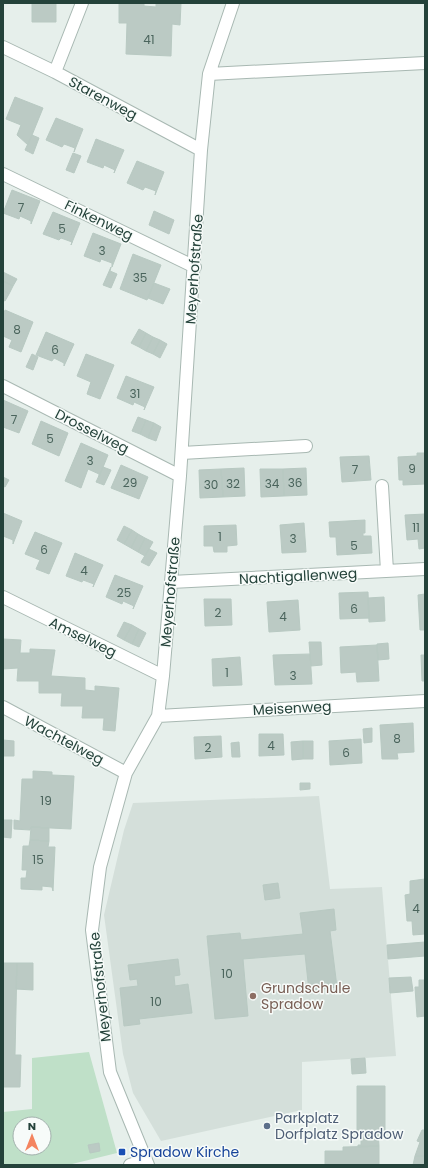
<svg xmlns="http://www.w3.org/2000/svg" width="428" height="1168" viewBox="0 0 428 1168" font-family="Poppins,sans-serif">
  <style>
    .built { fill: #d4dfda }
    .green { fill: #bfe0c8; fill-rule: evenodd }
    .building { fill: #bbcac4; stroke: #b8c9c2 }
    .lines { fill: none; stroke-linecap: round; stroke-linejoin: round }
    .minor-casing { stroke: #a8b8b2; stroke-width: 14 }
    .minor { stroke: #fff; stroke-width: 12 }
    .education-dot { fill: #8d6e63; stroke: #f7fbf9; stroke-width: 1.5 }
    .service-dot { fill: #5c6f8a; stroke: #f7fbf9; stroke-width: 1.5 }
    .transit-dot { fill: #1a4fb4; stroke: #f7fbf9; stroke-width: 1.5 }
    .labels { text-anchor: middle; dominant-baseline: central; stroke-width: 3; stroke-linejoin: round; paint-order: stroke }
    .number-label { font-size: 12px; fill: #4a645c }
    .street-label { font-size: 14px; fill: #24423a; stroke: #f7fbf9 }
    .education-label { font-size: 14px; fill: #785e54; stroke: #f7fbf9; text-anchor: start }
    .service-label { font-size: 14px; fill: #4e5e75; stroke: #f7fbf9; text-anchor: start }
    .transit-label { font-size: 14px; fill: #164399; stroke: #f7fbf9; text-anchor: start }
  </style>
  <rect width="100%" height="100%" fill="#e6efeb"/>
  <path class="built" d="M319,796L330,889L382,887L396,1056L302,1062V1110L161,1141L133,1093L123,1054L104,915L124,830L133,803Z"/>
  <path class="green" d="M89,1052L117,1153L68,1165H3V1112L32,1109V1058ZM20,1124H44V1148H20Z"/>
  <path class="building" d="M32,3H56V22H32Z
    M119,3H144V6L156,7V3H181L180,25L172,24L171,56L126,54L127,23H119Z
    M15,97L43,108L28,145L17,135L21,125L6,119Z
    M56,118L83,129L74,152L75,148L64,144L62,147L46,140Z
    M32,135L39,138L33,154L25,150Z
    M96,139L124,150L114,173L115,170L104,165L103,168L87,162Z
    M73,153L81,156L74,173L66,170Z
    M137,161L164,172L155,195L156,191L145,187L143,190L127,183Z
    M12,190L40,201L31,224V221L20,216L19,219L3,213Z
    M154,211L174,220L169,234L149,225Z
    M53,212L80,223L71,245L72,242L61,238L59,240L43,234Z
    M93,233L121,244L112,267V263L101,259L100,262L84,256Z
    M133,254L161,265L147,300L120,289Z
    M111,267L110,271L117,274L111,288L103,285Z
    M3,272L17,279L13,286L3,281Z
    M3,281L13,286L9,294L3,290Z
    M154,283L170,289L163,304L148,298Z
    M3,290L9,294L5,301L3,300Z
    M5,310L33,322L21,352L9,347L12,340L3,336V316Z
    M139,329L146,333L139,347L131,343Z
    M46,332L74,344L64,366V363L54,358L52,361L36,355Z
    M146,333L153,337L146,351L139,347Z
    M153,337L160,340L153,354L146,351Z
    M160,340L167,344L160,358L153,354Z
    M32,354L38,357L33,370L26,367Z
    M86,354L114,365L100,399L87,394L91,382L77,376Z
    M126,376L154,387L144,410L145,407L134,402L133,405L117,398Z
    M3,400L28,411L19,433L3,427Z
    M138,417L146,420L140,434L132,431Z
    M146,420L154,423L148,438L140,434Z
    M41,421L68,433L59,456L32,444Z
    M154,423L161,427L156,441L148,438Z
    M81,443L108,455L99,477V474L88,469L81,488L65,481Z
    M417,453H425V484L403,485V480H399L398,457L417,456Z
    M369,456L371,480L342,482L340,457Z
    M121,465L148,477L139,499L111,488Z
    M103,467L111,470L104,485L96,482Z
    M244,468L245,496L223,497L221,469Z
    M306,468L307,495L284,496L283,469Z
    M221,469L223,497L200,498L199,470Z
    M260,469H283L284,496L261,497Z
    M3,477L9,480L5,487L3,486Z
    M3,513L22,521L13,544V540L3,536Z
    M425,514V548L419,549L418,539L407,540L405,515Z
    M365,520V533H363V536H371L372,553L337,555L336,537H330L329,522Z
    M304,523L306,552L282,553L280,525Z
    M236,525L237,545L227,546V552H214L213,546H204V526Z
    M124,526L132,530L124,544L117,540Z
    M132,530L138,534L131,548L124,544Z
    M35,532L62,543L49,574L36,569L40,560L25,554Z
    M138,534L145,538L138,552L131,548Z
    M145,538L153,542L145,556L138,552Z
    M149,549L157,553L149,566L141,562Z
    M75,553L103,565L93,587L94,584L83,580L82,582L66,576Z
    M115,575L143,586L133,609L134,606L123,601L122,604L106,597Z
    M368,592L369,618L340,619L339,593Z
    M425,594V630H420L418,595Z
    M384,597L385,621L369,622L368,598Z
    M204,599H231L232,625L205,626Z
    M298,600L300,630L269,632L267,602Z
    M124,622L132,625L124,640L117,636Z
    M132,625L139,629L132,644L124,640Z
    M139,629L146,633L139,647L132,644Z
    M3,639L21,640L20,653H30V649L55,650L51,676L85,678V690L95,691V686L119,688L115,731L103,730L104,718H82L83,706H61L62,693H39V681H17L18,668L3,669Z
    M309,642H321L322,665L311,666Z
    M388,643L389,659L378,660L377,644Z
    M377,645L379,681L357,682L356,672L341,673L340,647Z
    M310,654L312,684L275,685L273,655Z
    M421,655H425V681H422Z
    M240,657L242,685L213,686L212,659Z
    M413,723L414,752L397,753L398,759H382L380,725Z
    M372,728V742L364,743L363,729Z
    M259,734H283L284,755L259,756Z
    M221,736L222,757L195,759L194,737Z
    M361,739L362,763L330,765L329,741Z
    M3,740L14,741V756H3Z
    M303,741V759L292,760L291,742Z
    M303,741H313V759H303Z
    M239,742L240,757H232L231,743Z
    M33,771L52,772V775L74,776L71,829L31,827L30,830L14,829V820L20,821L22,779H33Z
    M300,783H310V789L300,790Z
    M3,820H12L11,838L3,837Z
    M31,827L49,828V841L30,840Z
    M30,840L49,841L48,847H55L53,891L52,887L42,886V890L21,889V878H26L27,870H22L23,846H29Z
    M425,879V934L413,935L412,921H407L405,895L410,894V881Z
    M278,883L280,898L265,900L263,885Z
    M334,909L336,930L330,931L337,987L309,991L305,954L243,959L248,1016L215,1019L207,936L240,933L241,940L303,934L300,913Z
    M425,942V956L388,959L387,945Z
    M178,959L180,975L174,976L175,986L188,984L192,1013L139,1019L140,1024L124,1026L120,988L138,986L137,979L130,980L128,965Z
    M3,963H17L15,1055H21L20,1087H3Z
    M17,963H33V990L16,989Z
    M411,977L413,991L390,993L389,978Z
    M419,980H425V1016L417,1017L415,987H419Z
    M365,1058L366,1073L352,1074L351,1059Z
    M357,1086H385V1131H378L379,1146L358,1147V1145H361V1133L357,1132Z
    M422,1130H425V1156H415L420,1142L417,1141Z
    M99,1143L100,1151L90,1153L88,1145Z
    M379,1146V1165H325V1151H343V1147Z
    M415,1156H425V1165H413Z"/>
  <g class="lines">
    <defs>
      <path id="minor" d="M3,47L55,72L201,150
        M55,72L82,3
        M209,74L425,63
        M3,174L195,267
        M3,386L180,476
        M182,453L306,446
        M382,486L387,571
        M171,582L425,569
        M3,597L163,676
        M3,707L126,773
        M158,716L425,701
        M130,1165L145,1160
        M148,1165L110,1072L92,930L100,867L126,773L158,716L163,676L180,476L201,150L209,74L233,3"/>
    </defs>
    <use href="#minor" class="minor-casing"/>
    <use href="#minor" class="minor"/>
  </g>
  <circle class="education-dot" cx="253" cy="996" r="4"/>
  <circle class="service-dot" cx="267" cy="1126" r="4"/>
  <rect class="transit-dot" x="118" y="1148" width="8" height="8" rx="2"/>
  <g class="labels">
    <g class="number-label">
      <text x="149" y="39">41</text>
      <text x="21" y="207">7</text>
      <text x="62" y="228">5</text>
      <text x="102" y="250">3</text>
      <text x="140" y="277">35</text>
      <text x="17" y="329">8</text>
      <text x="55" y="349">6</text>
      <text x="135" y="393">31</text>
      <text x="14" y="419">7</text>
      <text x="50" y="438">5</text>
      <text x="90" y="460">3</text>
      <text x="412" y="468">9</text>
      <text x="355" y="469">7</text>
      <text x="130" y="482">29</text>
      <text x="295" y="482">36</text>
      <text x="233" y="483">32</text>
      <text x="272" y="483">34</text>
      <text x="211" y="484">30</text>
      <text x="416" y="527">11</text>
      <text x="220" y="536">1</text>
      <text x="293" y="538">3</text>
      <text x="354" y="545">5</text>
      <text x="44" y="549">6</text>
      <text x="84" y="570">4</text>
      <text x="124" y="592">25</text>
      <text x="354" y="608">6</text>
      <text x="218" y="612">2</text>
      <text x="283" y="616">4</text>
      <text x="227" y="672">1</text>
      <text x="293" y="675">3</text>
      <text x="397" y="738">8</text>
      <text x="271" y="745">4</text>
      <text x="208" y="747">2</text>
      <text x="346" y="752">6</text>
      <text x="46" y="800">19</text>
      <text x="38" y="859">15</text>
      <text x="416" y="908">4</text>
      <text x="227" y="973">10</text>
      <text x="156" y="1001">10</text>
    </g>
    <g class="street-label">
      <text transform="translate(103 98) rotate(28)">Starenweg</text>
      <text transform="translate(99 220) rotate(26)">Finkenweg</text>
      <text transform="translate(194 269) rotate(-86)">Meyerhofstraße</text>
      <text transform="translate(92 431) rotate(27)">Drosselweg</text>
      <text transform="translate(298 576) rotate(-3)">Nachtigallenweg</text>
      <text transform="translate(170 592) rotate(-85)">Meyerhofstraße</text>
      <text transform="translate(83 637) rotate(26)">Amselweg</text>
      <text transform="translate(292 708) rotate(-3)">Meisenweg</text>
      <text transform="translate(64 740) rotate(28)">Wachtelweg</text>
      <text transform="translate(100 987) rotate(-96)">Meyerhofstraße</text>
    </g>
    <g class="education-label">
      <text x="261" y="988">Grundschule<tspan x="261" dy="16">Spradow</tspan></text>
    </g>
    <g class="service-label">
      <text x="275" y="1118">Parkplatz<tspan x="275" dy="16">Dorfplatz Spradow</tspan></text>
    </g>
    <g class="transit-label">
      <text x="130" y="1152">Spradow Kirche</text>
    </g>
  </g>
  <rect width="428" height="1168" fill="none" stroke="#24423a" stroke-width="8"/>
  <g transform="translate(32 1136)"><circle r="19" fill="#f7fbf9" stroke="#a3b1ad"/>
  <path d="M0-3L7 15L0 10L-7 15Z" fill="#f4845f"/>
  <text y="-6" font-size="11" font-weight="bold" text-anchor="middle" fill="#24423a">N</text>
  </g>
</svg>
